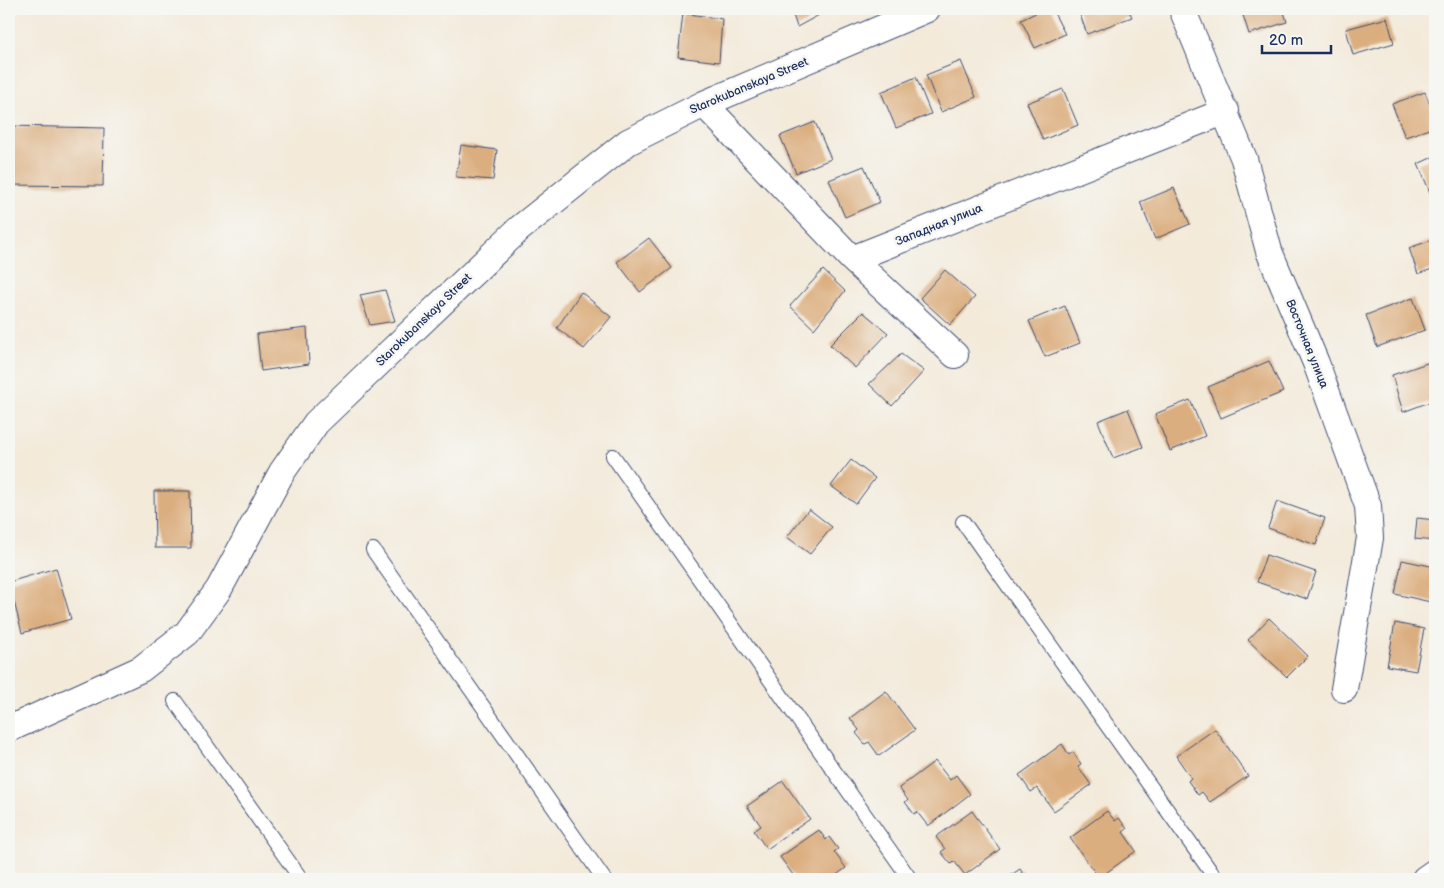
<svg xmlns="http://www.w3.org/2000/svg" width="1444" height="888" viewBox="0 0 1444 888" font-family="'Balsamiq Sans',sans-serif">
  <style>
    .building { fill: #dbae7f }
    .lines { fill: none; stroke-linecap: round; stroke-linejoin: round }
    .service-casing { stroke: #3b4b71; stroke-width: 16 }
    .minor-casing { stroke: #3b4b71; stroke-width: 28 }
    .service { stroke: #fff; stroke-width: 14 }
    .minor { stroke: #fff; stroke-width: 26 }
    .labels { text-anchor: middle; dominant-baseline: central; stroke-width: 5; stroke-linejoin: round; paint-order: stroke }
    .street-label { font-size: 12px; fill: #1b2f5e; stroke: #f6f6f2 }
  </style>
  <rect width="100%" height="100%" fill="#f6f6f2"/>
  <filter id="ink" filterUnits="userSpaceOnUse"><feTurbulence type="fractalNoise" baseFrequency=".02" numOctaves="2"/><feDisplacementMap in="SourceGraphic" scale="10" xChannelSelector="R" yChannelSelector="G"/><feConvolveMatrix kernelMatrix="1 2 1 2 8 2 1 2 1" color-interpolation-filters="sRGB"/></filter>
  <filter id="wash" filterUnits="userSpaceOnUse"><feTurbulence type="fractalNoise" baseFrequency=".0096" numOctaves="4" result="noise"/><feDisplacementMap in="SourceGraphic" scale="20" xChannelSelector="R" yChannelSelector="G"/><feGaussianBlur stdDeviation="1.12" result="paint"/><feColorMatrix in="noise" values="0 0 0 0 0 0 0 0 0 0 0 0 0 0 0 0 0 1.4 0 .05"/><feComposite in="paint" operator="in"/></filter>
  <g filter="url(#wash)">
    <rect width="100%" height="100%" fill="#f3eada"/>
    <g id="blocks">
      <path class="building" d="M791,9H815L819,15L797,27Z
        M1044,9H1052L1065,34L1035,48L1021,20Z
        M1078,9H1128L1132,17L1087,34Z
        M1253,9H1283L1287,22L1249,34L1242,12Z
        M683,13L722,19L719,62L678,57Z
        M1387,18L1394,43L1353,55L1346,29Z
        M961,61L976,97L941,112L926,75Z
        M916,77L931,114L896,128L881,92Z
        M1063,89L1078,125L1043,140L1027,103Z
        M1425,92L1435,117V127L1405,137L1392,104Z
        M815,122L831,159L796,173L780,136Z
        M9,126L104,128L103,186L9,185Z
        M461,145L497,150L493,180L456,177Z
        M1435,156V204L1418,164Z
        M864,166L880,202L845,217L829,180Z
        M1174,188L1190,224L1155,239L1140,202Z
        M649,238L672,268L640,292L617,262Z
        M1435,239V268L1418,274L1409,248Z
        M823,270L845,291L814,329L790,306Z
        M945,270L975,297L950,325L920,298Z
        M385,290L395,321L370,325L360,295Z
        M581,292L611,317L584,349L557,328Z
        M1413,298L1425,330L1377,347L1366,315Z
        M1065,306L1080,343L1045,357L1029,321Z
        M863,312L888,333L855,368L830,345Z
        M307,328L309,364L261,371L257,334Z
        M901,354L924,371L892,406L869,384Z
        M1269,361L1283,392L1221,418L1208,387Z
        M1433,361L1435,367V400L1403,412L1392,375Z
        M1190,400L1205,436L1170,451L1155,414Z
        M1128,409L1143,447L1113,458L1098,421Z
        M851,460L875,478L856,504L831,486Z
        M154,491H190L191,548H155Z
        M1277,501L1325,518L1316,545L1268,528Z
        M809,509L832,527L810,554L787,537Z
        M1417,518L1435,520V541L1415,539Z
        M1266,555L1316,572L1307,599L1257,582Z
        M1402,560L1435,567V603L1395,594Z
        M56,568L71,619L22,633L9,582Z
        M1269,618L1308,656L1287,677L1248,640Z
        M1395,623L1424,629L1416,671L1387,666Z
        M886,691L915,730L879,756L869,742L865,744L856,733L859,730L850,718Z
        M1215,729L1248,776L1210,802L1202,792L1198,795L1188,781L1191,778L1176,756Z
        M1062,744L1069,755L1073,752L1081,764L1078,766L1091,785L1054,811L1037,788L1031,792L1019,775Z
        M935,761L950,780L956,775L970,794L928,826L917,812L914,814L905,802L908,800L899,788Z
        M783,781L810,819L767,849L754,831L761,826L747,806Z
        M972,811L1000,849L965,875L954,861L951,864L941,852L945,849L936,837Z
        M1107,811L1115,821L1119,818L1127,829L1123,832L1136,851L1099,878L1070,838Z
        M819,830L826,840L829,837L838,849L834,852L846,868L831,879H796L780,857Z
        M1020,869L1027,879H1005Z"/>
    </g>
  </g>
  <g filter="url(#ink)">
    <use href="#blocks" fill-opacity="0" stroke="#3b4b71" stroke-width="1"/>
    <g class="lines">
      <defs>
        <path id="service" d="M613,456L910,879
          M963,522L1216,879
          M373,550L604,879
          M175,701L301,879"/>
        <path id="minor" d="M1182,9L1244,159L1269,251L1316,363L1368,506L1370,538L1344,689
          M704,104L852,259L1226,111
          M852,259L955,355
          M9,729L141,669L187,633L219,589L282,472L316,423L519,229L628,142L704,104L927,9
          M1425,879L1435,872"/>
      </defs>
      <use href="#service" class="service-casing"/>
      <use href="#minor" class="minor-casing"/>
      <use href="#service" class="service"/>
      <use href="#minor" class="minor"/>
    </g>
  </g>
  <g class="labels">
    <g class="street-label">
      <text transform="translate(749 86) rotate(-23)">Starokubanskaya Street</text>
      <text transform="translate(939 225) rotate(-22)">Западная улица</text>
      <text transform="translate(424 320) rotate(-44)">Starokubanskaya Street</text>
      <text transform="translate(1307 344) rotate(68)">Восточная улица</text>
    </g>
  </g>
  <rect width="1444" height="888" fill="none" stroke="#f6f6f2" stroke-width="30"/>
  <path d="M1262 45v8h69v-8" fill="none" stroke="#1b2f5e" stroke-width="2.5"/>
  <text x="1269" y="45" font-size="15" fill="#1b2f5e" stroke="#f6f6f2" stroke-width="4" paint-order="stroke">20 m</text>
</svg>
